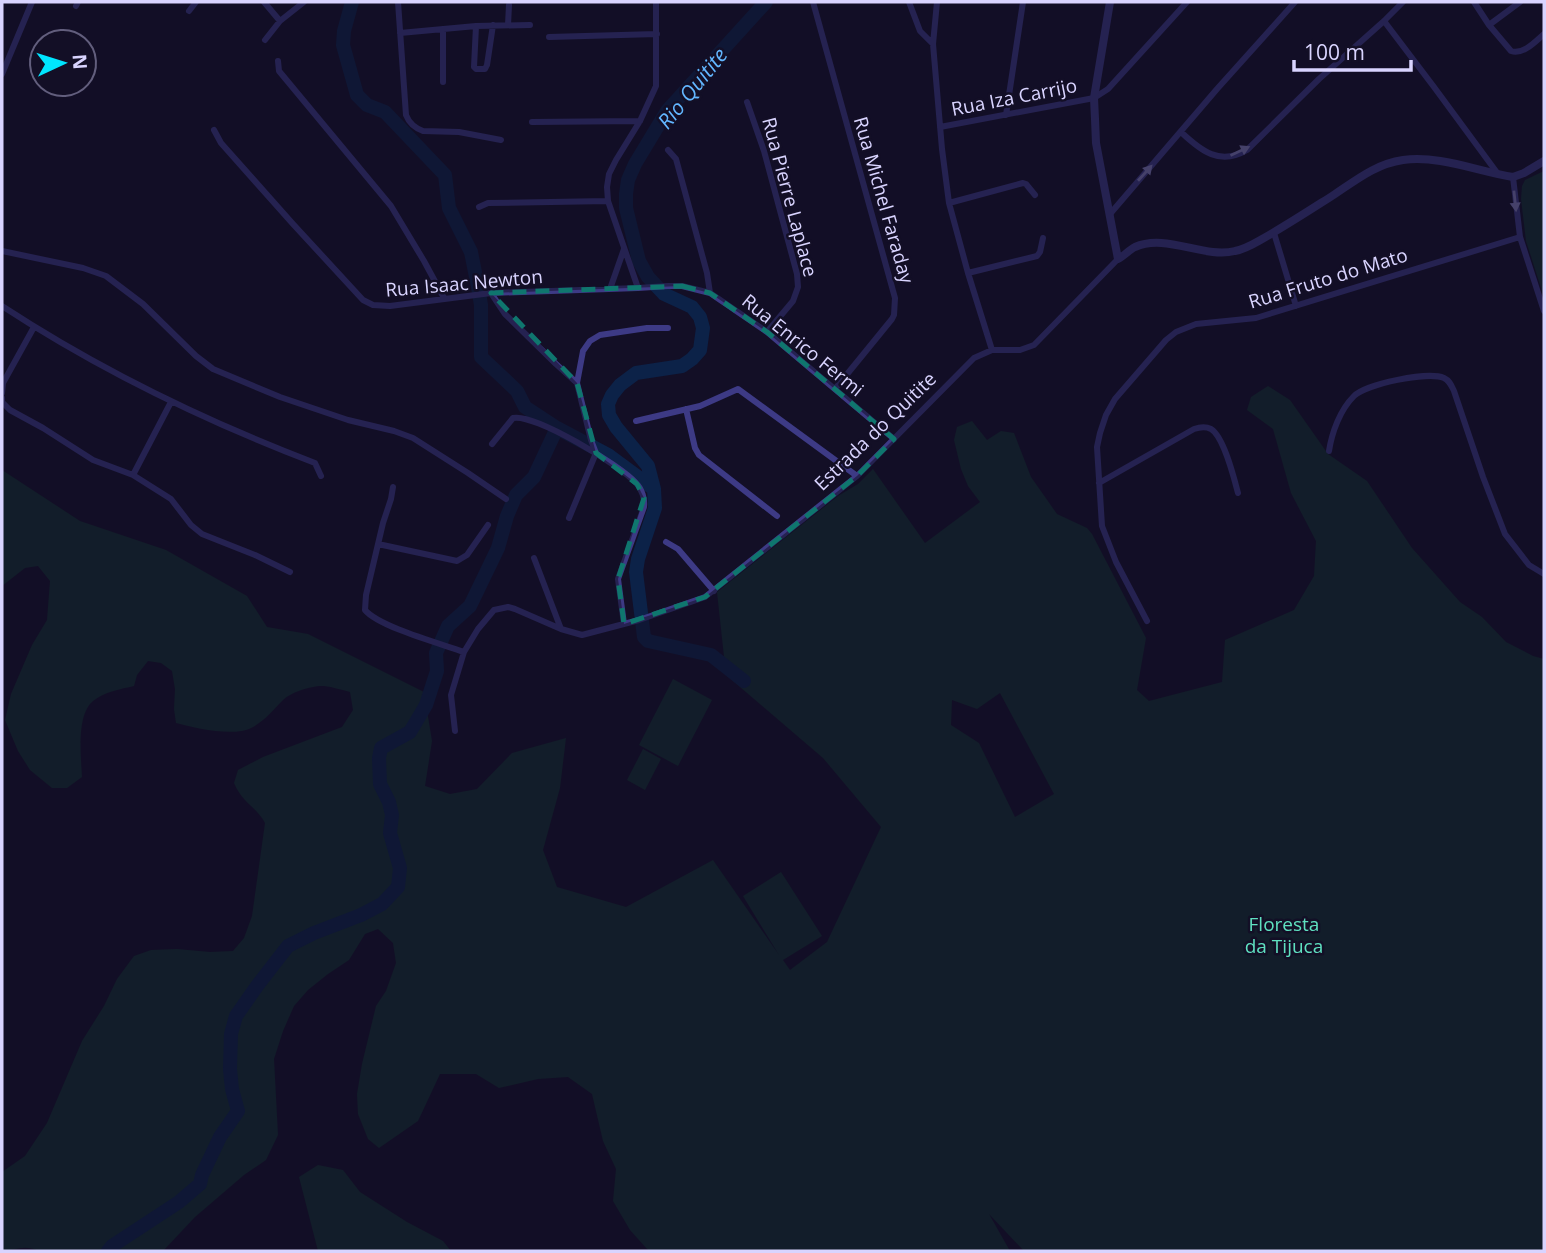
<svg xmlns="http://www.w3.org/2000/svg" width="1546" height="1253" viewBox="0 0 1546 1253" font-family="'Open Sans',sans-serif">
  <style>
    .green { fill: #12302f; fill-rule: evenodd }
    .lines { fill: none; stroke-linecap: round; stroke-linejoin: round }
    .river { stroke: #0c2248; stroke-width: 14 }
    .minor { stroke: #3d3a85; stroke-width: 6 }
    .tertiary { stroke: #3d3a85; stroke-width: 8 }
    .oneway { fill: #837fbc }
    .marked { fill: none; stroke: #0f766e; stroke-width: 5; stroke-dasharray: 14 9; stroke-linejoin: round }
    .labels { text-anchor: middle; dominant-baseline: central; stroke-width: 5; stroke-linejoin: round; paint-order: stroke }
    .street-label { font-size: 19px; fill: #d9d4ff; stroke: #130f26 }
    .park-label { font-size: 19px; fill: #5fe0c0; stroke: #130f26 }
    .water-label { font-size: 21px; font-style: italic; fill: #62b6ff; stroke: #130f26 }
  </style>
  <rect width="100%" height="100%" fill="#130f26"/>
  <path class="green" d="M1544,171V297L1526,241L1521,199L1522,186L1525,180Z
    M1268,386L1290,400L1328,454L1367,481L1412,548L1460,602L1482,617L1506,642L1533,656L1544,659V1251H1024L989,1214L1010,1251L648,1250L630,1230L613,1201L616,1169L603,1141L592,1094L568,1077L538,1079L499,1088L476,1074H440L418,1121L379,1148L368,1139L358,1114L357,1094L362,1064L376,1006L386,991L396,963L393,943L378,929L365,934L349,960L328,974L308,990L294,1006L283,1031L274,1059L278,1135L266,1160L244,1175L195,1217L163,1251H39C25,1244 15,1250 2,1251V1172L25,1156L47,1123L82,1041L104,1006L117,979L134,956L151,950L177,949L210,952L233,951L244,938L252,916L265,823C255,805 243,804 234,783L238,770L263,757L342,727L353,710L350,692C342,690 333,687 324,686C313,685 291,692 283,700C273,710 265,721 251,728C234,737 194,728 176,723L174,709L175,689L172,671L161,663L148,661L137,675L134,686C121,689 104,692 93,701C76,715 81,757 82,777L67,788H52L30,770L18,751L5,720L11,694L32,645L47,620L50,581L38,566L25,568L2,586V470L80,521L166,550L247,596L267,627L308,634L424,692L432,741L425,786L450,794L477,789L512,753L566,738L560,788L543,850L557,887L626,907L713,860L779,955L743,896L781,872L822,936L783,960L790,970L827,942L881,827L823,758L726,675L717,592L838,496L858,484L873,469L925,543L980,502L968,486L961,469L954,440L957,427L972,421L987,440L1001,431L1014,433L1031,477L1057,514L1087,528L1092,534L1146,638L1137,690L1149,701L1222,682L1225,640L1294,610L1314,576L1316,541L1291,493L1273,429L1247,410L1251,397ZM1000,693L1054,794L1015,817L979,743L951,725L952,700L977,709Z
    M673,679L712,700L678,766L639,745Z
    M643,749L661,759L645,790L627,780Z
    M318,1165L343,1170L360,1192L407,1222L443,1241L451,1251H318L299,1177Z"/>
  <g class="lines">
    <path class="river" d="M352,2L344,31L343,45L357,95L367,105L385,112L445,175L449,208L471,252L478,287L481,305V357L517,391L525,407L557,428L608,455L654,489
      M744,681L711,655L648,641L644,637L636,572L638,559L655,508L654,489L648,466L616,427L609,415L608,404L612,395L620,385L636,373L682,366L692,359L700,350L703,328L700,317L692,307L664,294L648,277L639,261L626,208V194L628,180L635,164L667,111L766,2
      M108,1251L112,1246L179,1202L200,1184L202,1175L220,1137L238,1111L232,1089L230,1069L231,1034L236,1016L257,986L288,946L314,933L361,915L382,904L398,887L400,868L390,833L392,815L389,802L380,784L379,758L381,748L410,732L426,705L437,671L436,653L448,626L470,606L498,548L507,516L516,495L534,477L557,428"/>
    <path class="minor" d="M264,2L280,21
      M398,2L406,115C409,123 415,128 423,131L459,132L501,140
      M813,2L895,298L894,315L892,319L835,389
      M909,2L920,31L933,44
      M937,2L933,44L942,149L949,203L968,273L992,350
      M1474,2L1489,25L1511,51C1523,55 1535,42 1544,34
      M76,6L78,2
      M189,11L196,2
      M1384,21L1434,87L1498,174
      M508,25L509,5
      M1489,25L1520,2
      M476,26L474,67L476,69H485L487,65L493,25
      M400,33L476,26L530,25
      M549,37L657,34
      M265,40L280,21L304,2
      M278,61L279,71L391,206L424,261L444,298
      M2,74L32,2
      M443,82V29
      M747,102L764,151L797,274L798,287L793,301L767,332
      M1006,115L1023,2
      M532,122L640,121
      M940,127L1094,98L1108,89L1187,2
      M214,130L221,143L293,224L363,300L373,305L390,306L491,293L638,288L668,286H682L710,293
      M1181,132C1201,151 1220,166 1247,150L1319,79L1384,21L1403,2
      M668,150L676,159L707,273L710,293L767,332L894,439
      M1513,177L1520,237L1544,311
      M949,203L1023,183L1026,184L1035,195
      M479,207L488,203L608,201
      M1110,214L1217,89L1295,2
      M1274,233L1296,306
      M2,251L83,268L106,276L143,304L196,356L213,369L280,397L348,420L394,431L413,438L468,473L506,499
      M968,273L1037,256L1040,252L1043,238
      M638,288L608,201L607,187L609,174L616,160L640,121L656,86V2
      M610,289L624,249
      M491,293L505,314L556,364L577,383L591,440L596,453
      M2,306C100,370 205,421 315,463L321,476
      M577,383L583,351L590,341L600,335L647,328H668
      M2,393L3,383L34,327
      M2,398V402L10,410L43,428L93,460L133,475L171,499L191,525L202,534L255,555L290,572
      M686,409L695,448L699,455L777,516
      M636,421L700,406L738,389L857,476
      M492,444L513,418C534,413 620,465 636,483C642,489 645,499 644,507L618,579L624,624
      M1329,451C1332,432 1340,410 1354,396C1366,384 1428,371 1444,378C1450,381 1451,385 1454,391L1483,477L1505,534L1529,565L1544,574
      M133,475L171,402
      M1099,483L1194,429C1200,427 1205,426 1211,429C1224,437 1234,478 1238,493
      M393,487L391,499L383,523L366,595L365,610C379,627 442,644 464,652
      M569,518L596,453
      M666,542L678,549L714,591
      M378,544L457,561L467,555L488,525
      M534,558L561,629
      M1147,621L1116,562L1102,526L1097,447L1100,433L1106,415L1115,399L1166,340L1176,332L1196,324L1256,318L1520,237
      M455,731L451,695L464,652L478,629L494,610L508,607L515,609L561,629L582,635L639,620L705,597L857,476L974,358L992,350H1020L1034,345L1118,259"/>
    <path class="tertiary" d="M1110,2L1094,98L1095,119L1096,143L1118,259C1124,256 1129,250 1135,247C1166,233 1204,259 1235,251C1246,249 1255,243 1264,238C1287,225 1310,210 1332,196C1355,181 1375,164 1403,160C1439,155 1477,171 1513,177L1524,173L1544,161"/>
  </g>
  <defs><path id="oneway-solid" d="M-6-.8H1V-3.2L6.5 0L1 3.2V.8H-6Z" transform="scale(1.75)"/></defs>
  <g class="oneway">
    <use href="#oneway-solid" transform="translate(1240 151) rotate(-25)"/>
    <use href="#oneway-solid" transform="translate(1145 173) rotate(-48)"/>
    <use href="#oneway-solid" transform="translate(1515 201) rotate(84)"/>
  </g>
  <path d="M0 0H1546V1253H0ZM682,286L710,293L767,332L894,439L857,476L705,597L624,624L618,579L644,498L637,484L596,453L577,383L491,293Z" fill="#130f26" fill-opacity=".55" fill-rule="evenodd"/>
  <path class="marked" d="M682,286L710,293L767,332L894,439L857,476L705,597L624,624L618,579L644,498L637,484L596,453L577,383L491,293Z"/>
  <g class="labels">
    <g class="street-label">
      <text transform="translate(1014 97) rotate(-11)">Rua Iza Carrijo</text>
      <text transform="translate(790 197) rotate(75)">Rua Pierre Laplace</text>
      <text transform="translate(884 200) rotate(74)">Rua Michel Faraday</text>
      <text transform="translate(1328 278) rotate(-17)">Rua Fruto do Mato</text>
      <text transform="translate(464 283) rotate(-5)">Rua Isaac Newton</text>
      <text transform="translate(803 345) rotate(39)">Rua Enrico Fermi</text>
      <text transform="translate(875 431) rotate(-44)">Estrada do Quitite</text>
    </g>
    <g class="park-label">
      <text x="1284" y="924">Floresta<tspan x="1284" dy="22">da Tijuca</tspan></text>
    </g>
    <g class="water-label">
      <text transform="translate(692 88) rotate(-51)">Rio Quitite</text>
    </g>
  </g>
  <rect width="1546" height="1253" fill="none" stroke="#d9d4ff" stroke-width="7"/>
  <g transform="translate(63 63) rotate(86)"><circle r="33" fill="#130f26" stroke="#625e7d" stroke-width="2"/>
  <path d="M0-5L12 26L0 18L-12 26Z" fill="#00e5ff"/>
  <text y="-10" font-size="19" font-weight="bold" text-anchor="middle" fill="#d9d4ff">N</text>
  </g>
  <path d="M1294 60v10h117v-10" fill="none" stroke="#d9d4ff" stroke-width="3.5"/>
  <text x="1304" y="60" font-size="21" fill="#d9d4ff" stroke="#130f26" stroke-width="5" paint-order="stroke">100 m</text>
</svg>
